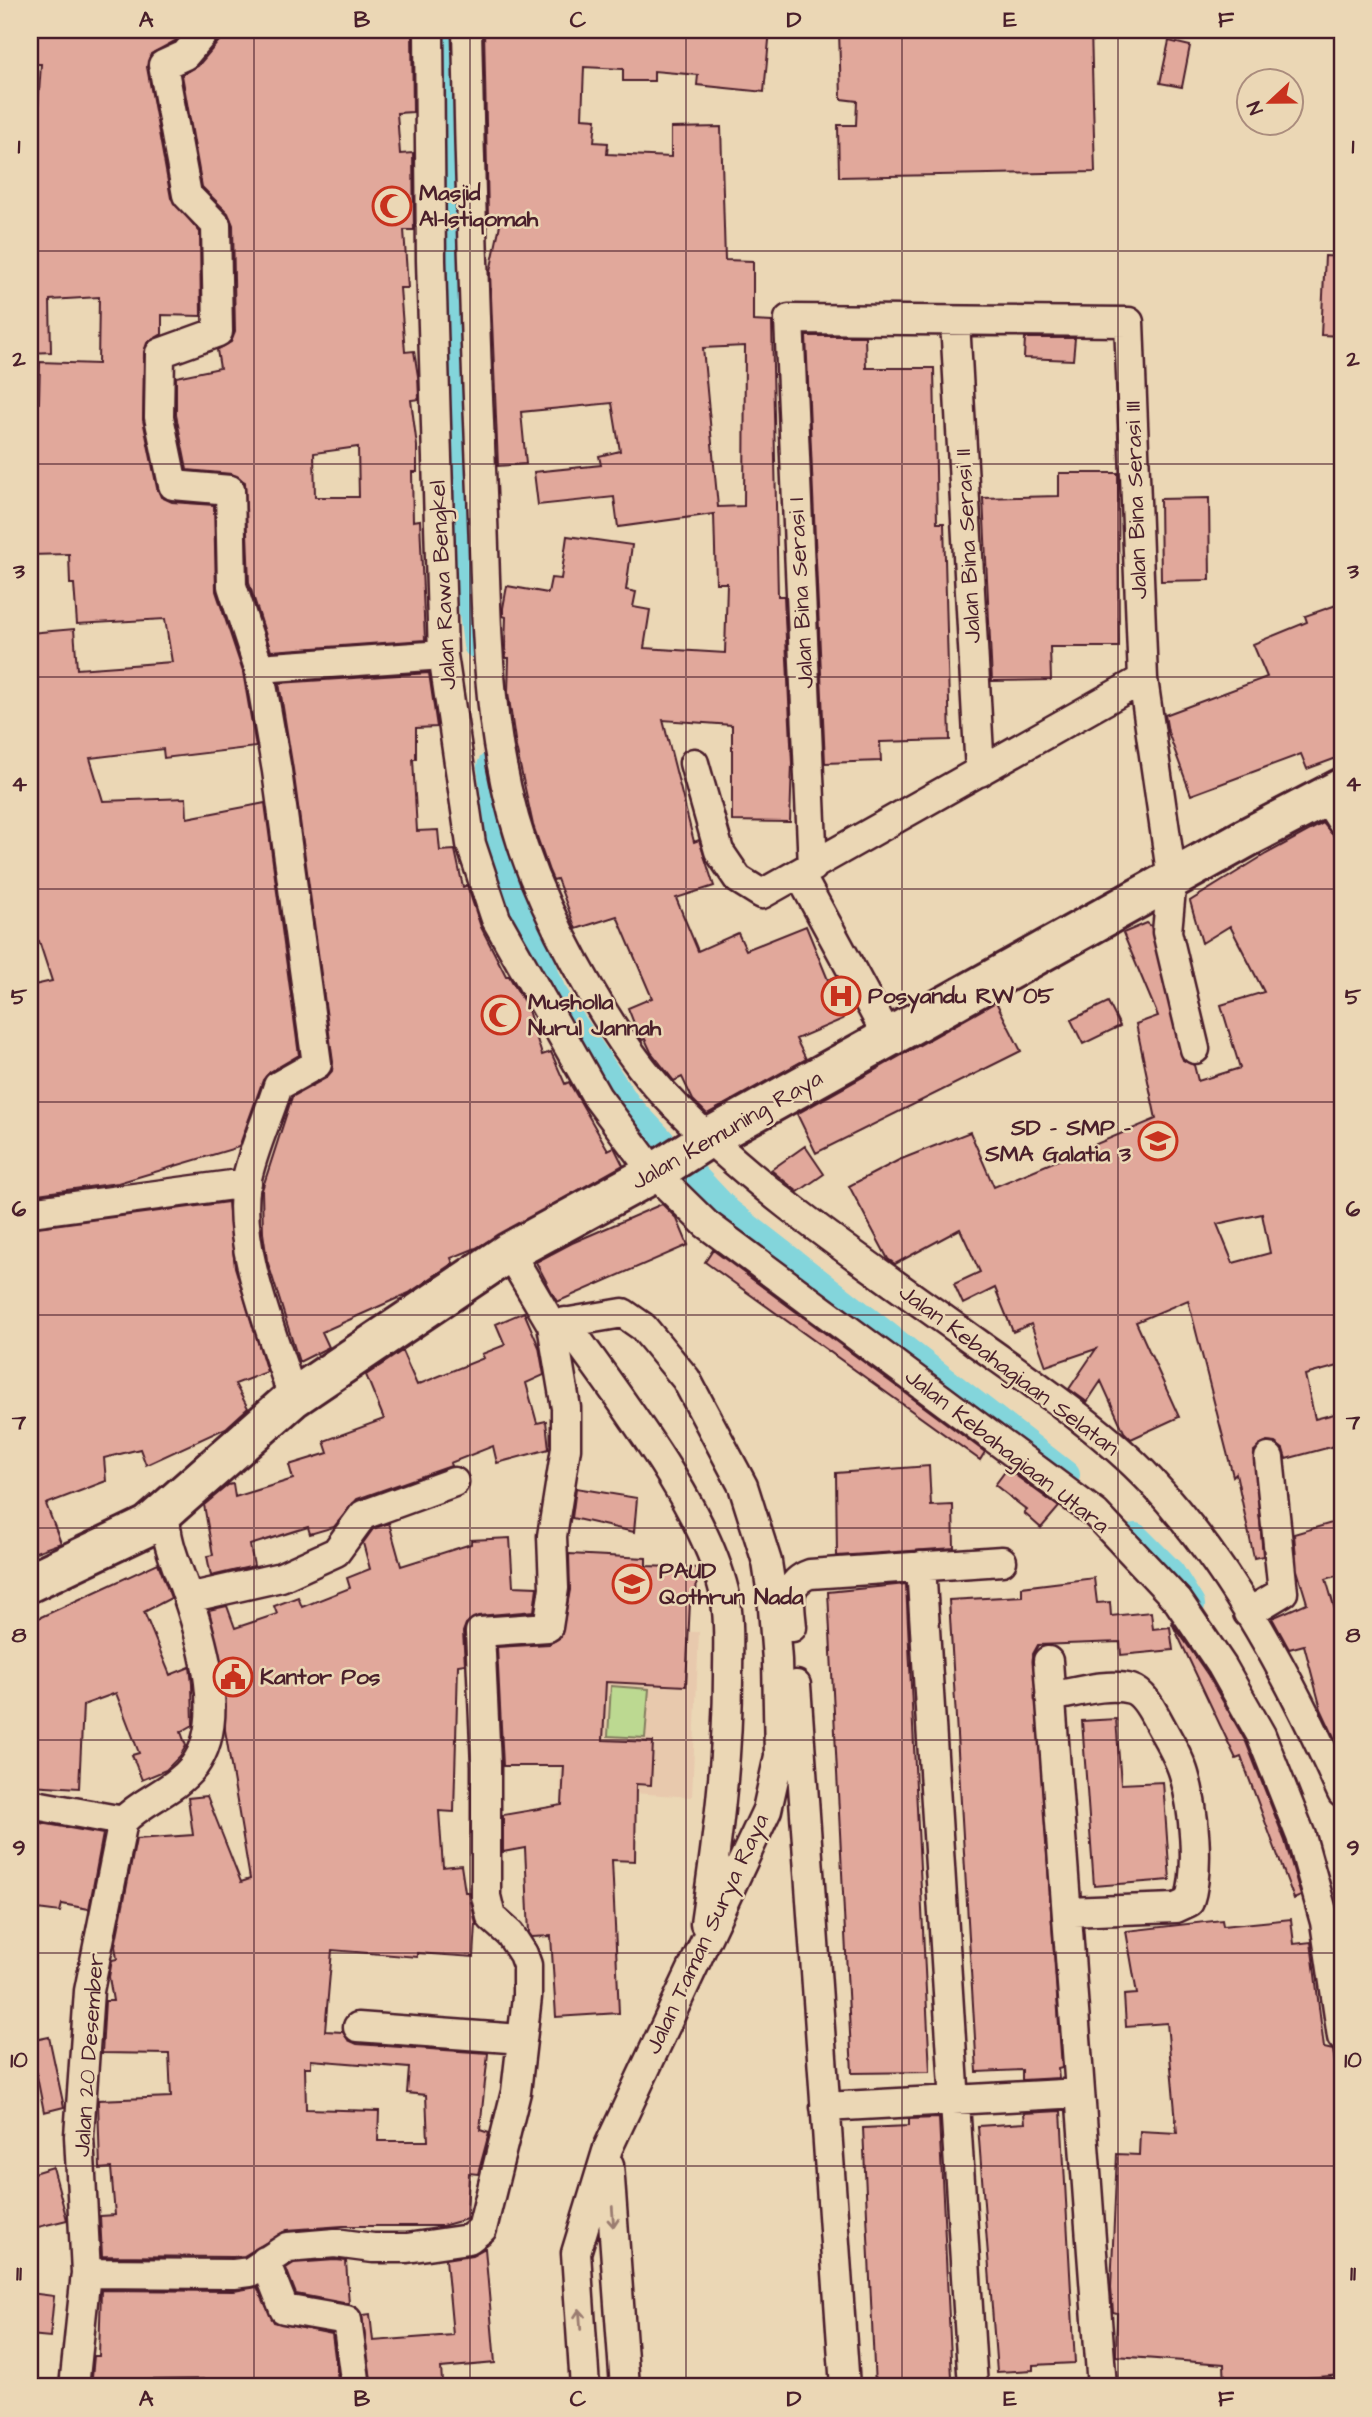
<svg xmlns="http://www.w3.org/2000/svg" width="1372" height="2417" viewBox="0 0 1372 2417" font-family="'Architects Daughter',sans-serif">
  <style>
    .built { fill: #e8c9ad }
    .green { fill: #bcd991; stroke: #837c5e; stroke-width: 2 }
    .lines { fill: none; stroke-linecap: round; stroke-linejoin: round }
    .canal { stroke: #83d5db; stroke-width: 28 }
    .building { fill: #e1a89b; stroke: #4a1f2b; stroke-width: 2; fill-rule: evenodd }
    .street-casing { stroke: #4a1f2b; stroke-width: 33 }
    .secondary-casing { stroke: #4a1f2b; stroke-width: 44 }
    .street { stroke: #ebd7b5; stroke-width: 28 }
    .secondary { stroke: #ebd7b5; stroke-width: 38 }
    .oneway { stroke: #9a7b70 }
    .grid { fill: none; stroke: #4a1f2b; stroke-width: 2; stroke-opacity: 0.55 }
    .labels { text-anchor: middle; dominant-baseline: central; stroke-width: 5; stroke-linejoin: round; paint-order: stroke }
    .poi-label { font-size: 23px; font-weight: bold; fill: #4a1f2b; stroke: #ebd7b5; text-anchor: start }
    .street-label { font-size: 23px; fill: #4a1f2b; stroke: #ebd7b5 }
    .neatline { fill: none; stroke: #4a1f2b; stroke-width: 2.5 }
    .grid-label { font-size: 23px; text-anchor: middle; font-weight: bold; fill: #4a1f2b }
  </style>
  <rect width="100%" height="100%" fill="#ebd7b5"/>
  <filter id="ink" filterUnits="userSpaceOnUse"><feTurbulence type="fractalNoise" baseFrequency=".0143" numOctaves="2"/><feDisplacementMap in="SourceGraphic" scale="14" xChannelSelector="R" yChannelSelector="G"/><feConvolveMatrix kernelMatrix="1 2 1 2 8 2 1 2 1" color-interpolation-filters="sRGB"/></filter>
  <g filter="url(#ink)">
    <path class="built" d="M565,1628L699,1632L692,1797L560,1788Z"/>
    <path class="green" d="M611,1686L649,1689L645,1738L608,1736Z"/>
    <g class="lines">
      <path class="canal" d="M448,30L466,554L477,645
        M491,766L503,860L552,992L627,1105L728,1212L1066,1475
        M1135,1537L1171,1573L1191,1605"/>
    </g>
    <path class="building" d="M30,30H185L175,41L151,54L147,67L171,198L200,232L201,316L162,315V334L147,343L144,352L143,420L157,488L161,497L172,502L214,505L216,591L243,672L256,747L164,758L163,749L90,758L103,801L186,798L187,818L265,803L299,1055L270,1072L263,1080L239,1147L118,1183L30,1195V986L52,981L39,941L30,943V633L74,629L77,669L172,662L165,619L77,624L74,584H70L69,554L30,555V402L39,403L40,362L98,364L99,297L50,300L51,352L30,353V151H35L41,64H30Z
      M222,30H412L413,112L397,113L400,154L413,153L414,230H404L408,288H400L405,352L414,351L418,376L419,399L411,400L417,446V472H412L413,521L420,520L425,640L271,651L249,583L245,482L232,474L187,470L176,415V377L220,368L217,350L231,342L235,332L233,225L228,213L202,187L182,75L198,66L219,41ZM358,447L359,497H315L314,453Z
      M484,30H770L764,92L697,85L698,75L654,71V81H623V69L584,67L582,118L596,119L594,142L608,143L607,154L671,157V128L721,127L725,260L753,261V321L772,322L778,596H784L792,764L790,822L732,821V725L663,720L694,842L699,840L714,886L676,898L698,951L738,933L746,950L806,926L828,980L836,977L849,1000L838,1005L843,1019L796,1039L806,1059L707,1114L693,1100L682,1077L674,1081L651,1052L645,1039L642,1040L639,1036L628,1008L652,998L617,916L576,929L557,879L553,880L549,871L533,825L516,747L508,692L509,658H506L505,647L506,617L503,616V608L507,586L548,593L551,578L561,579L567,536L632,545L626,590L636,592L633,607L650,610L644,648L725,653L727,583H716L714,514L618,527L614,497L538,505L534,472L601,465L599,456L620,451L612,403L521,412L526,464L498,466L490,272L502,215L488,217ZM745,346L744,506L718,507L703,348Z
      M839,30H1091L1095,172L839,177L838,125H856L857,101L841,99Z
      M1169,41L1190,46L1182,87L1160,83Z
      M1325,256L1342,257V336L1321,335Z
      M806,336H865L866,368H934L937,523H944L950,740L880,742L881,761L825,763Z
      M1025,338H1075L1073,360L1024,358Z
      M1059,473H1118L1119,647H1050L1051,680L992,681L983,498L1059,496Z
      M1209,498L1210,580L1161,581L1160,499Z
      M1342,603V756L1307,769L1301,754L1191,795L1168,732L1165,715L1267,677L1253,644L1307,622L1305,616Z
      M429,673L437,727L416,728V759H413L417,831L438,830L440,851L455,850L463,887L467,885L481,927L506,976H509L527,1007L542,1055L551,1052L565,1084L569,1082L608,1150L614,1147L623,1165L476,1248L451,1258L453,1263L409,1293L322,1332L329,1347L299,1362L267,1260L263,1233L262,1190L292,1097L326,1078L332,1071L333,1062L293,769L279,683Z
      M1323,823L1334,836L1342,839V991L1335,993L1342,1016V1365L1305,1375L1315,1419L1342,1412V1444L1286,1459L1283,1449L1275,1443L1267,1442L1254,1451L1263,1556L1254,1558L1236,1473L1233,1476L1188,1300L1136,1322L1179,1417L1131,1439L1124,1432L1101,1381L1087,1402L1069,1389L1096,1349L1046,1366L1031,1324L1013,1332L995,1288L963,1304L954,1284L980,1272L960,1229L895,1264L888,1259L849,1186L899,1160L970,1132L994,1187L1156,1119L1136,1024L1158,1016L1123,933L1147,923L1151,926L1183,1060L1194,1065L1198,1081L1240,1068L1221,1005L1264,992L1230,926L1202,943L1190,901L1266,854ZM1262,1214L1270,1253L1233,1263L1217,1224Z
      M996,1002L1021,1051L816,1153L797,1114Z
      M1108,1002L1120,1026L1083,1044L1071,1020Z
      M805,1146L824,1174L798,1192L771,1170Z
      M228,1202L235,1267L267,1372L235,1384L248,1408L226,1428L146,1465L140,1449L104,1458L106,1481L46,1504L61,1543L30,1554V1228Z
      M662,1204L677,1219L688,1245L557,1302L536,1262L572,1243Z
      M713,1250L985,1452L980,1460L705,1262Z
      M524,1312L539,1347L544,1375L526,1383L537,1423L546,1421L549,1449L497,1463L493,1446L450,1463L451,1466L357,1499L334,1527L310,1534L308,1527L250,1545L254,1566L211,1576L207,1556L213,1555L204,1505L228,1485L233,1484L235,1497L293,1479L289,1465L328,1453L324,1441L384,1419L366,1375L402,1351L417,1385L484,1358L482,1354L505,1345L496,1324Z
      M929,1466L931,1506L953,1505L954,1548L837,1556L836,1473Z
      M1007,1469L1059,1507L1041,1528L1024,1513L1027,1510L995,1485Z
      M576,1488L637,1498L634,1532L572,1518Z
      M1342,1520V1574L1326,1579L1342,1634V1754L1321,1709L1304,1645L1289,1649L1272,1618L1307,1603L1297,1570L1294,1534Z
      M389,1523L401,1566L471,1544V1540L510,1538L513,1586L537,1587L534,1611L478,1616L466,1624L463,1632L465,1664L458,1665L454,1812L439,1811L443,1867L461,1865L465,1892H469L476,1924L474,1957L417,1953V1957L332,1950L325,2031L343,2032L348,2040L357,2044L488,2053L480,2130L489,2133L478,2174L469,2173L467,2219L442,2226H343L287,2230L244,2256L233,2257L102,2256L100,2216L115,2215L111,2168L100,2169L98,2100L171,2097L169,2054L102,2053L105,2001H113L109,1977L112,1960L117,1959L115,1946L136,1839L193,1835L188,1798L207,1796L241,1882L250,1879L225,1730V1679L209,1610L227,1606L235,1628L277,1614L274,1606L298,1597L302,1607L350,1588L347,1578L370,1569L363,1543L373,1529ZM311,2060L409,2068L407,2093L426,2095L428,2141H378L379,2111L306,2109L305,2067H311Z
      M569,1554L646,1558V1566L697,1568L696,1602H690L686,1686L606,1682L603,1740L653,1742L651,1785L636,1784L635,1861L612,1860L619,2013L556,2017L551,1936L532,1937L529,1933L525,1848L503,1852V1815L562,1805L564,1766H503L497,1647L549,1644L561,1637L570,1590Z
      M158,1563L171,1598L144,1612L170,1675L190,1667L192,1684L193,1725L181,1732L186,1746L180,1756L166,1770L142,1780L132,1755L139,1753L116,1693L83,1705L79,1788L30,1785V1622Z
      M1094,1578L1097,1603L1110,1602L1111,1616L1151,1612L1153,1629L1170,1627L1173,1650L1121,1655L1120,1642L1038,1645L1033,1654L1062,2068L1058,2069L1059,2078L1022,2080V2070L977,2072L949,1600L1022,1596V1587Z
      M906,1584L930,2072L852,2073L828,1592Z
      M1171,1621L1208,1675L1246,1742L1285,1841L1301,1896L1294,1899L1241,1757L1236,1759Z
      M1116,1719L1121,1784L1163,1782L1170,1880L1094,1886L1082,1721Z
      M30,1821L103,1834L89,1909L62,1904L60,1912L30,1908Z
      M1291,1919L1294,1944L1311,1942L1324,2048L1333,2050L1340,2092L1342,2375L1307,2378L1308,2386L1225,2387L1224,2364L1116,2356L1117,2313L1113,2312L1111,2288L1117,2154L1139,2155L1140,2131L1177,2133L1167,2023L1126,2026L1124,1995L1137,1994L1126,1931L1222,1920L1223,1926Z
      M49,2037L64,2107L44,2112L30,2041Z
      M1061,2111L1075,2363L1033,2365V2370L997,2372L978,2126L1025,2123L1024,2113Z
      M939,2118L952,2378L910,2380L911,2387H875L863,2128L909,2126V2119Z
      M53,2167L67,2220L30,2229V2174Z
      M485,2248L495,2363L441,2368L442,2381L372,2387L362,2315L370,2314L373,2341L453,2335L446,2259L472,2255Z
      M335,2260L346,2261L349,2304L296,2294L286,2268L294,2263Z
      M257,2287L274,2322L332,2334L339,2387H214V2379L142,2380V2387H91L94,2356H99L101,2290L234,2291Z
      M30,2293L54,2296L50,2337L30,2335Z"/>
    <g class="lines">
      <defs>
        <path id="street" d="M206,30L185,55L163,65L187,195L216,225L218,332L160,353L159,417L173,485L230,490L232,586L259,668
          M429,30L431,261L443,655L471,844L496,919L597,1097L654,1173L706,1224L1096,1514L1178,1601L1222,1666L1261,1735L1301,1836L1325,1922L1342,2037
          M467,30C470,184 475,339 482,493C488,628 483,750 534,877C561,943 615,1042 664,1094C755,1191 869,1265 977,1343C1033,1383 1103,1430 1150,1480C1234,1570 1292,1682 1342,1793
          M955,321L980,772
          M694,763L719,851L738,879L762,894L1143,679
          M1326,797L1342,822
          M813,867L789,319L1129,322L1143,679L1172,879L1167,932L1195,1049
          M800,875L888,1037
          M30,1212L247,1183
          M565,1322C617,1396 703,1504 724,1591C730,1618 728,1649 728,1676C728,1760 717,1841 705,1924
          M552,1325L623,1313L643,1327L686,1379L743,1486L767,1562L772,1595L777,1660L779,1756L767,1810L608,2148L576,2253L585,2387
          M293,1398C274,1337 235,1247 246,1183C252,1151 268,1118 278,1086L317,1064L277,771L259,668L443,655
          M921,1566L973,2387
          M188,1598L281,1577L336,1552L363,1515L454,1482
          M1248,1613L1283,1592L1269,1458
          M792,1627C790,1604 784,1583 810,1574L1002,1561
          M1048,1661L1102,2387
          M796,1685L845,2387
          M1050,1697C1074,1693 1108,1682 1131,1689C1144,1693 1152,1710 1158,1721C1167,1738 1179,1756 1184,1774C1194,1808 1200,1869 1189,1902L1176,1908L1067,1912
          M30,1804L123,1821
          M358,2027L522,2039
          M825,2107L1080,2093
          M609,2165L625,2387
          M265,2261L284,2309L347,2320L356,2387
          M86,2273L234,2274L250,2272L288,2247L335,2243L373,2248H407L469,2239L482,2229L516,2092L527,1997V1965L523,1954L510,1934L491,1917L486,1896V1765L480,1632L548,1627L554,1588L552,1536L566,1448V1408L552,1325L509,1252
          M74,2387L86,2273L79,2136L89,1991L123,1821C144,1799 173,1792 194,1766C227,1722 203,1642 187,1595C178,1568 165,1542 165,1513"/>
        <path id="secondary" d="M30,1582L148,1526L293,1398L509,1252L654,1173L710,1137L1246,838L1342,788"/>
      </defs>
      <use href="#street" class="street-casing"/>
      <use href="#secondary" class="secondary-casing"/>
      <use href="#street" class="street"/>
      <use href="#secondary" class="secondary"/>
    </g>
    <defs><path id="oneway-shaft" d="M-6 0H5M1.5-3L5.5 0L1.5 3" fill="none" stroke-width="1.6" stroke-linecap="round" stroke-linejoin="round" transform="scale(1.75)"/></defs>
    <g class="oneway">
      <use href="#oneway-shaft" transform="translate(613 2217) rotate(86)"/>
      <use href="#oneway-shaft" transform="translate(580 2319) rotate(-94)"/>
    </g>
  </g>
  <path class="grid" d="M254,30V2387M470,30V2387M686,30V2387M902,30V2387M1118,30V2387M30,251H1342M30,464H1342M30,677H1342M30,889H1342M30,1102H1342M30,1315H1342M30,1528H1342M30,1740H1342M30,1953H1342M30,2166H1342"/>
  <defs>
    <symbol id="mosque-ring" viewBox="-11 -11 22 22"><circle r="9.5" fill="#ebd7b5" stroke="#c8321e" stroke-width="1.5"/><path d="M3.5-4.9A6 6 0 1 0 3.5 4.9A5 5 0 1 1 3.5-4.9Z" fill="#c8321e"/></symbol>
    <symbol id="hospital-ring" viewBox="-11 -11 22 22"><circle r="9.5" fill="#ebd7b5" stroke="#c8321e" stroke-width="1.5"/><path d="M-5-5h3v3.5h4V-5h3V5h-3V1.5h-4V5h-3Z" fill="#c8321e"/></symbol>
    <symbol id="school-ring" viewBox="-11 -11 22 22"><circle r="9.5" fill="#ebd7b5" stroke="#c8321e" stroke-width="1.5"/><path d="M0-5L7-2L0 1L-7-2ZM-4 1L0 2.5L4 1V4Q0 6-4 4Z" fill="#c8321e"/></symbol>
    <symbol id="civic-ring" viewBox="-11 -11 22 22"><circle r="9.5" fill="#ebd7b5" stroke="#c8321e" stroke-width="1.5"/><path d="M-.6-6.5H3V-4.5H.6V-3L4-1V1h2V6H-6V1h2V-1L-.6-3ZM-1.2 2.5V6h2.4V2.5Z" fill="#c8321e"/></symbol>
  </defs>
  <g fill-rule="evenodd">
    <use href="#mosque-ring" x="370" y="184" width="44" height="44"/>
    <use href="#hospital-ring" x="819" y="974" width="44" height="44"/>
    <use href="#mosque-ring" x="479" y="993" width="44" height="44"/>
    <use href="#school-ring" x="1136" y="1119" width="44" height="44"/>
    <use href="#school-ring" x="610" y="1562" width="44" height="44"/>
    <use href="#civic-ring" x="211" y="1655" width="44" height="44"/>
  </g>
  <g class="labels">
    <g class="poi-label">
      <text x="419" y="193">Masjid<tspan x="419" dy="26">Al-Istiqomah</tspan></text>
      <text x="868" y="996">Posyandu RW 05</text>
      <text x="528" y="1002">Musholla<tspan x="528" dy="26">Nurul Jannah</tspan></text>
      <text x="1131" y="1128" text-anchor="end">SD - SMP -<tspan x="1131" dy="26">SMA Galatia 3</tspan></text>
      <text x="659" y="1571">PAUD<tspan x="659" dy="26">Qothrun Nada</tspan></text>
      <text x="260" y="1677">Kantor Pos</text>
    </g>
    <g class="street-label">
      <text transform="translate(1136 500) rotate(-92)">Jalan Bina Serasi III</text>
      <text transform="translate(968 546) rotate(-93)">Jalan Bina Serasi II</text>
      <text transform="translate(443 585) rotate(-93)">Jalan Rawa Bengkel</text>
      <text transform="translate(801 593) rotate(-93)">Jalan Bina Serasi I</text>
      <text transform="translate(727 1130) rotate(-30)">Jalan Kemuning Raya</text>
      <text transform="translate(1009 1370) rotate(37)">Jalan Kebahagiaan Selatan</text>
      <text transform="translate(1007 1451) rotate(38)">Jalan Kebahagiaan Utara</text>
      <text transform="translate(707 1934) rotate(-65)">Jalan Taman Surya Raya</text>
      <text transform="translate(89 2055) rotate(-86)">Jalan 20 Desember</text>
    </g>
  </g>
  <rect width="1372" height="2417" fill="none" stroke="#ebd7b5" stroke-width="77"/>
  <g transform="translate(1270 102) rotate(248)"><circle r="33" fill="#ebd7b5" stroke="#ab8d7e" stroke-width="2"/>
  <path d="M0-5L12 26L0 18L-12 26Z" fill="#c8321e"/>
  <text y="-10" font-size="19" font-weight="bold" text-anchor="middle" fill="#4a1f2b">N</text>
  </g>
  <rect x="38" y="38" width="1296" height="2340" class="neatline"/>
  <g class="grid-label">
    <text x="146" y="27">A</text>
    <text x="362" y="27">B</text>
    <text x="578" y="27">C</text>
    <text x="794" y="27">D</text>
    <text x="1010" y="27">E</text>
    <text x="1226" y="27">F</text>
    <text x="19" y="153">1</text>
    <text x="1353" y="153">1</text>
    <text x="19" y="366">2</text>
    <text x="1353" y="366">2</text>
    <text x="19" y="578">3</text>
    <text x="1353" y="578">3</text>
    <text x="19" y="791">4</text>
    <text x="1353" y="791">4</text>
    <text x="19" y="1004">5</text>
    <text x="1353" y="1004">5</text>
    <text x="19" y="1216">6</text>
    <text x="1353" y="1216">6</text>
    <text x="19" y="1429">7</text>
    <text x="1353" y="1429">7</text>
    <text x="19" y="1642">8</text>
    <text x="1353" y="1642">8</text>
    <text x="19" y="1855">9</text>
    <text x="1353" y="1855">9</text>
    <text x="19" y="2067">10</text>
    <text x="1353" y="2067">10</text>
    <text x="19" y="2280">11</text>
    <text x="1353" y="2280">11</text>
    <text x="146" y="2406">A</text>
    <text x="362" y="2406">B</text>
    <text x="578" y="2406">C</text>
    <text x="794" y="2406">D</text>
    <text x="1010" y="2406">E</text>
    <text x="1226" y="2406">F</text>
  </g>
</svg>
